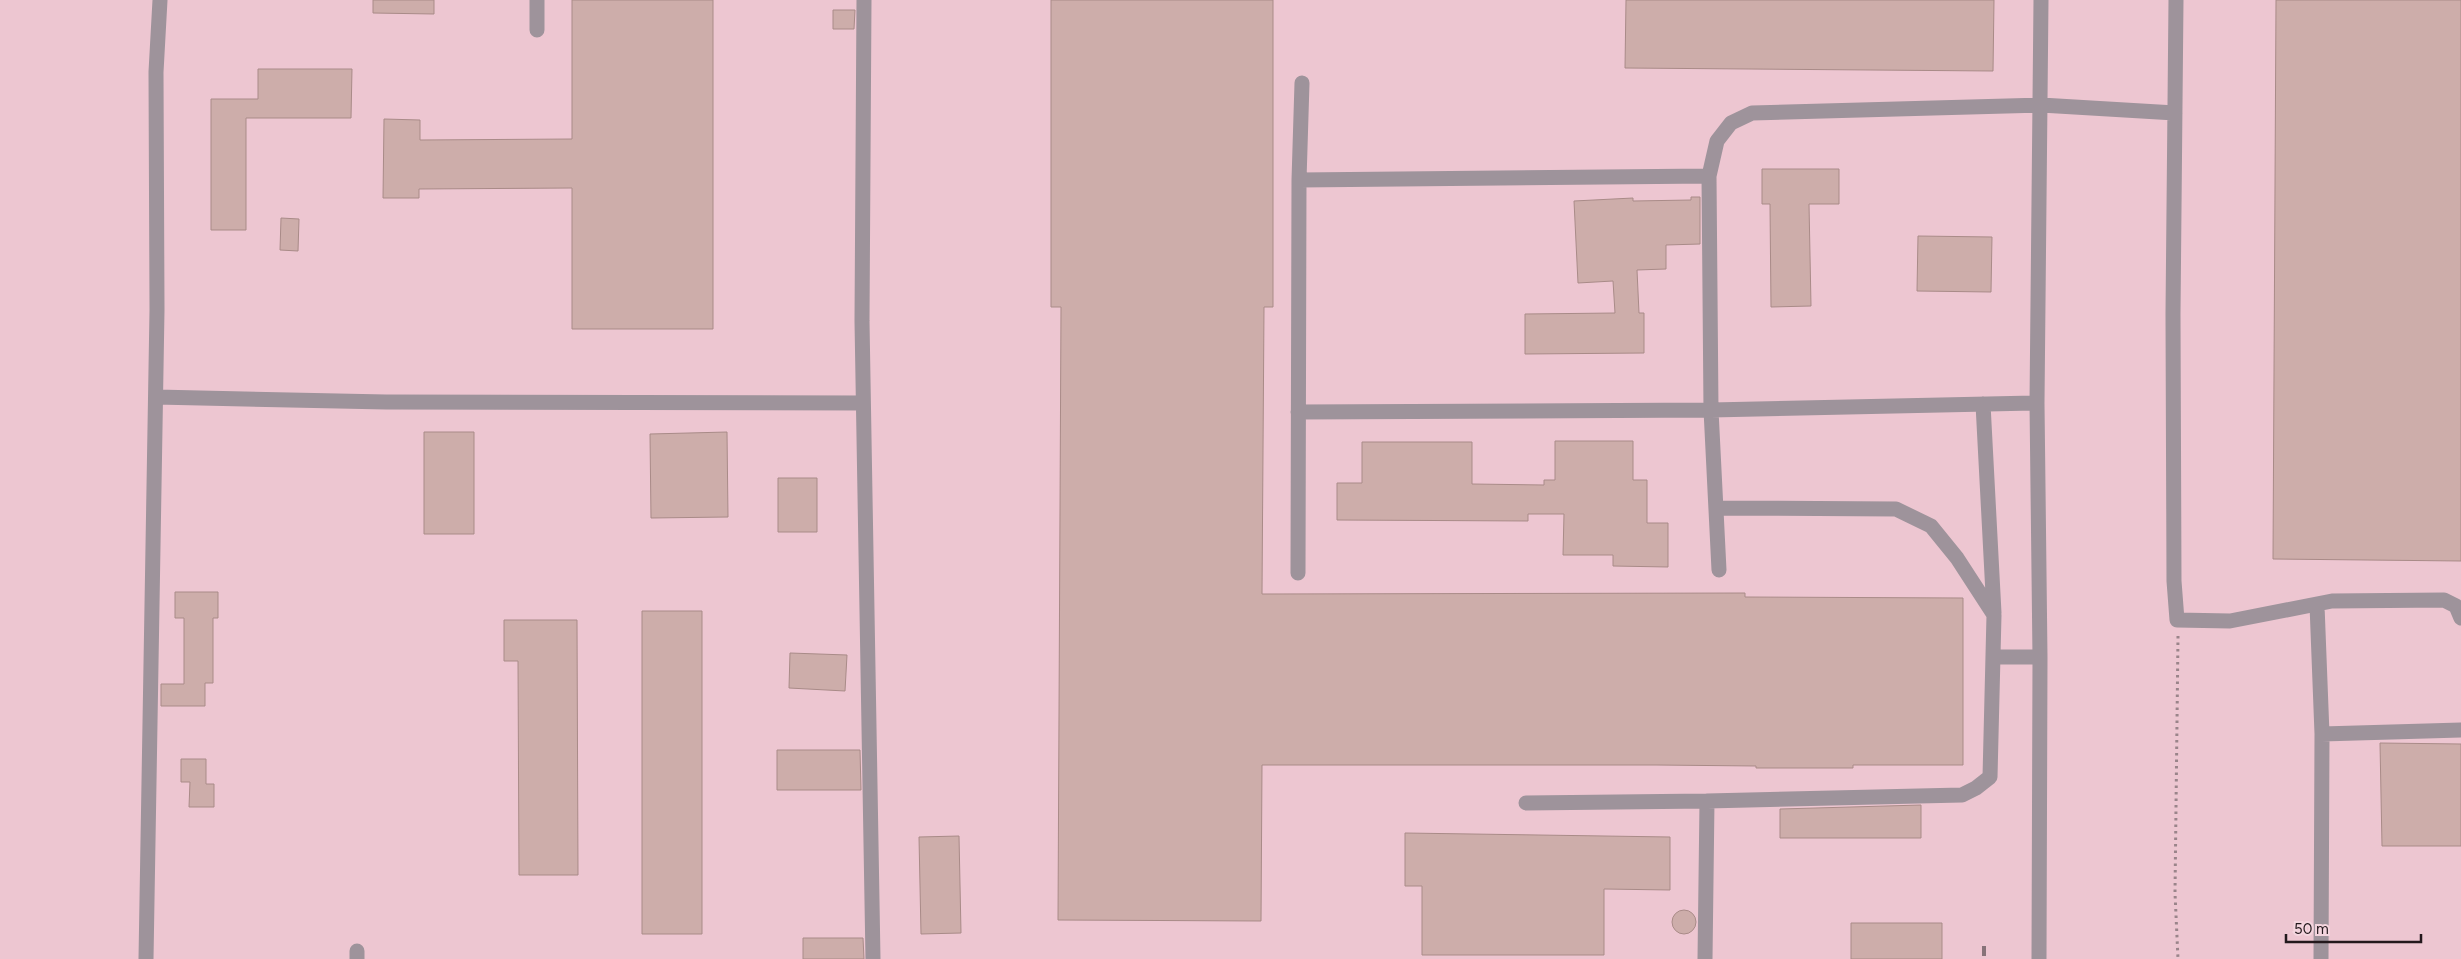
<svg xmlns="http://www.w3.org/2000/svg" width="2461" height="959" viewBox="0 0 2461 959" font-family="Figtree,sans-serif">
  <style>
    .built { fill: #edc6d1 }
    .building { fill: #cdadaa; stroke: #a98b88 }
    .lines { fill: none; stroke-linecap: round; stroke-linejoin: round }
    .path { stroke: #9a848a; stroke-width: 3; stroke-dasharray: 2.5 4; stroke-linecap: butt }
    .minor { stroke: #9e939b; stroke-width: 15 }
    .rail { stroke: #877379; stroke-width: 4; stroke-dasharray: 10 5; stroke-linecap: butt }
  </style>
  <rect width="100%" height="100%" fill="#f4d5de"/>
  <path class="built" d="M0,0H2461V959H0Z"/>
  <path class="building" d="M373,0H434V14L373,13Z
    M572,0H713V329H572V188L419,189V198H383L384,119L420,120V140L572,139Z
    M1051,0H1273V307H1264L1262,594L1745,593V597L1963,598V765H1853V768H1756V766L1657,765H1262L1261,921L1058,920L1061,307H1051Z
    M1626,0H1994L1993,71L1625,68Z
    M2276,0H2461V561L2273,559Z
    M833,10H855L854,29H833Z
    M258,69H352L351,118H246V230H211V99H258Z
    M1762,169H1839V204H1809L1811,306L1771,307L1770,204H1762Z
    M1691,197H1700V244L1666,245V269L1637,270L1639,313H1644V353L1525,354V314L1615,313L1613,281L1578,283L1574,201L1633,198V201L1691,200Z
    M281,218L299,219L298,251L280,250Z
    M1918,236L1992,237L1991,292L1917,291Z
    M424,432H474V534H424Z
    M727,432L728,517L651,518L650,434Z
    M1555,441H1633V480H1647V523H1668V567L1613,566V555H1563L1564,514H1528V521L1337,520V483H1362V442H1472V484L1544,485V480H1555Z
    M778,478H817V532H778Z
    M175,592H218V618H213V683H205V706H161V684H184V618H175Z
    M642,611H702V934H642Z
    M504,620H577L578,875H519L518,661H504Z
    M790,653L847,655L845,691L789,688Z
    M2380,743L2461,744V846H2382Z
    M777,750H860L861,790H777Z
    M181,759H206V784H214V807H189L190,782H181Z
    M1921,805V838H1780V809Z
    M1405,833L1670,837V890L1604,889V955H1422V886H1405Z
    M959,836L961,933L921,934L919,837Z
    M1672 922a12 12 0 1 1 24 0a12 12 0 1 1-24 0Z
    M1851,923H1942V959H1851Z
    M803,938H863L864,959H803Z"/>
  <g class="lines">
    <path class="path" d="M2178,636L2175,893L2178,959"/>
    <path class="minor" d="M864,0L862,321L873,959
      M2176,0L2173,314L2174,581L2177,620L2230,621L2332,601L2444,600L2456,606L2461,618
      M537,30V0
      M1299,180L1709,176
      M156,397L386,402L863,403
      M2037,403L2040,657L2039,959
      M1983,404L1994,613
      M1298,412L1711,410L2037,403L2041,0
      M1719,570L1711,410L1709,176L1717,141L1731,123L1752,113L2041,105L2175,113
      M1298,573L1299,180L1302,83
      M2317,605L2322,734L2461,730
      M1994,657H2040
      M1526,803L1707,801
      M146,959L157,310L156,72L160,0
      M357,959V951
      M1705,959L1707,801L1962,795L1976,788L1990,777L1994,615L1957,558L1931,526L1896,509L1716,508
      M2321,959L2322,734"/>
    <path class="rail" d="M1984,946V959"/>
  </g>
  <path d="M2286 934v8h135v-8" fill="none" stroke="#23181c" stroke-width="2.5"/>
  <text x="2294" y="934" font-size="15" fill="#23181c" stroke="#f4d5de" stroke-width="4" paint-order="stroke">50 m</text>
</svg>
